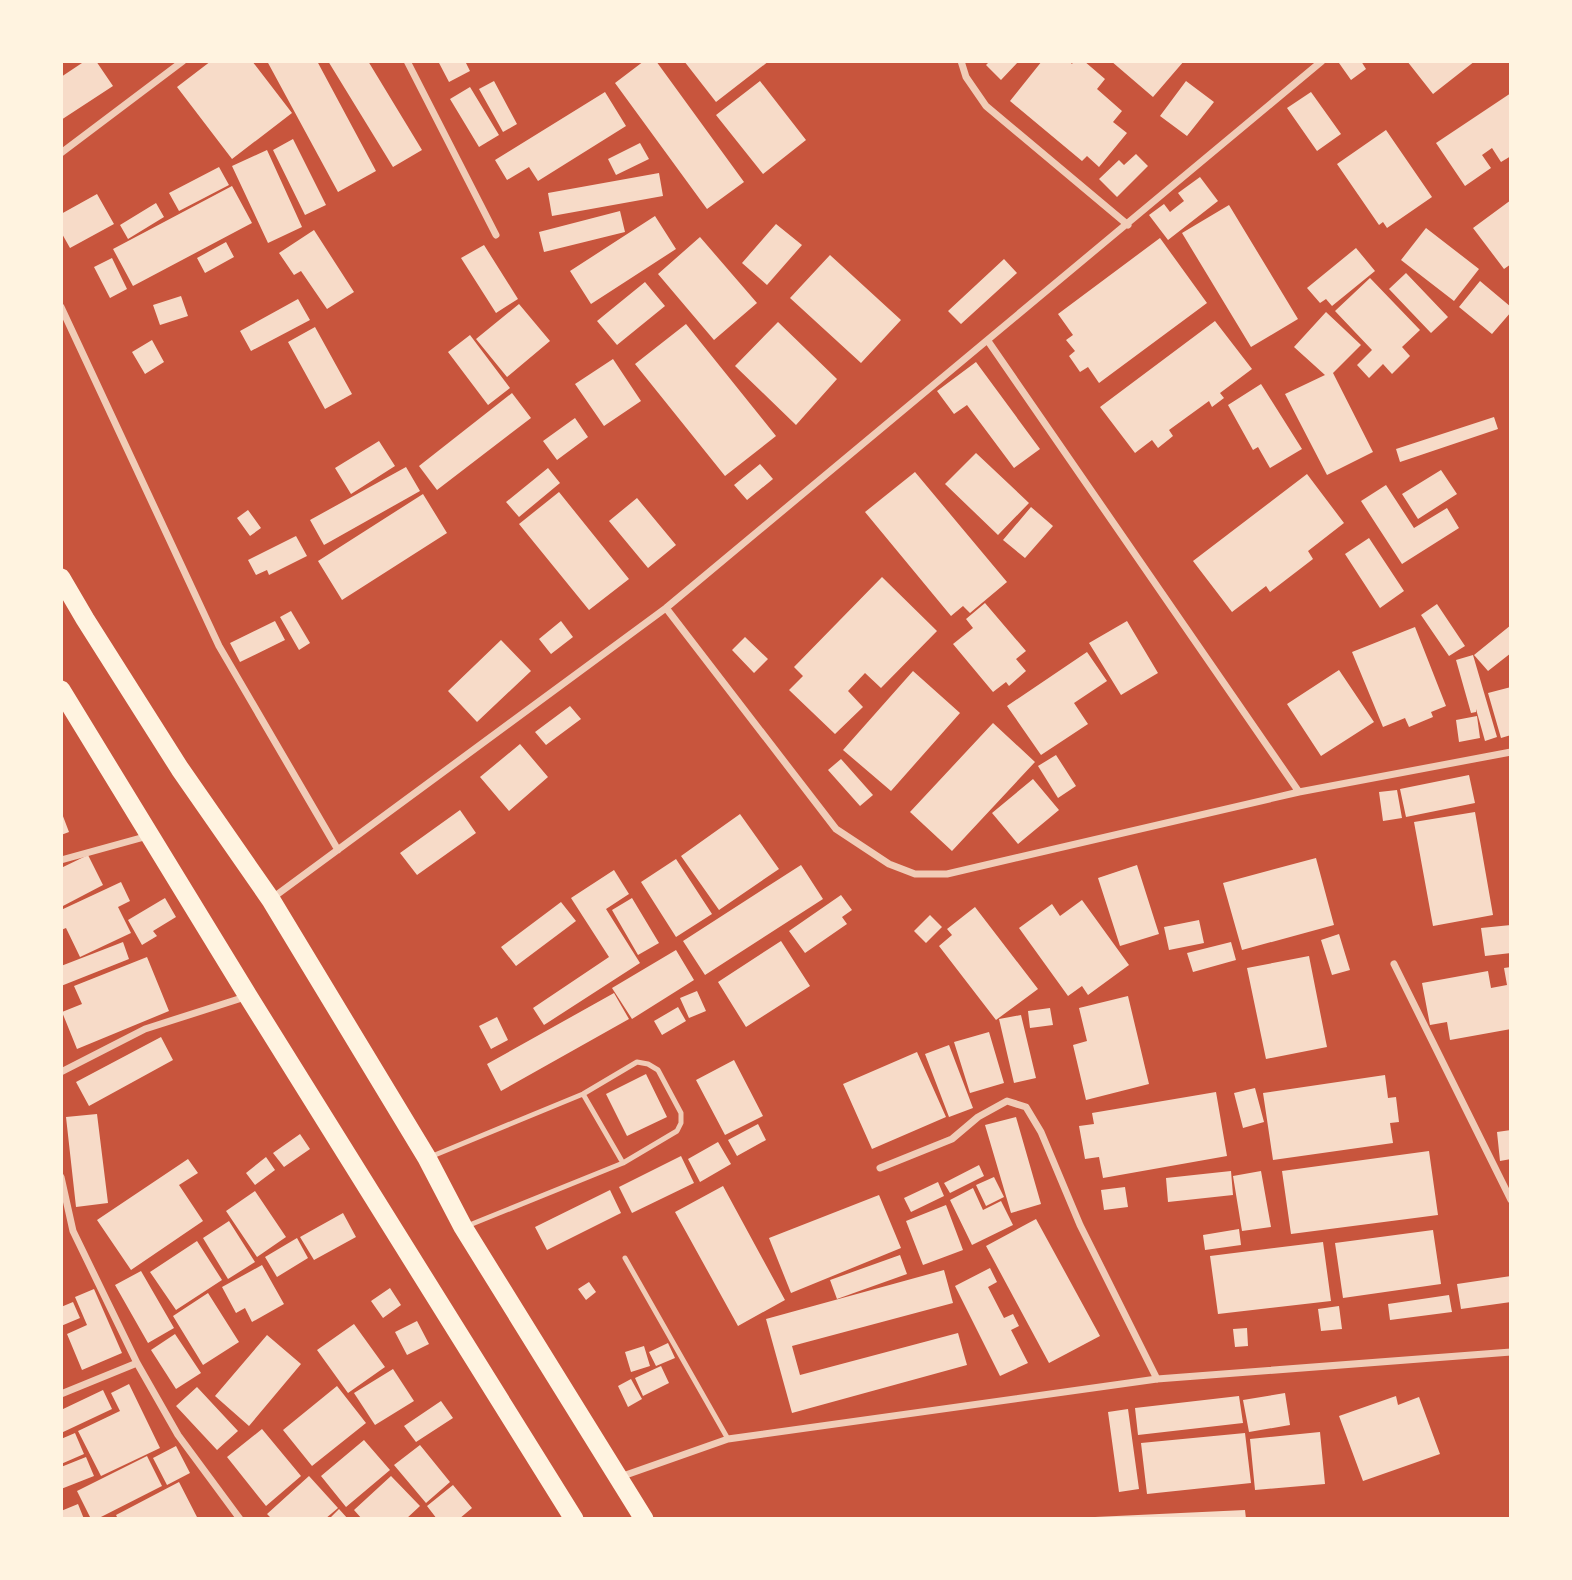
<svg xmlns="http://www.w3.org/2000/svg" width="1572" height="1580" viewBox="0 0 1572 1580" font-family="Commissioner,sans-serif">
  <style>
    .building { fill: #f7dbc8 }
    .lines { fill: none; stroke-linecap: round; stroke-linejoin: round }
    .service { stroke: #f1ccb7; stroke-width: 5 }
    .minor { stroke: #f1ccb7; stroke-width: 7 }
    .trunk { stroke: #fff3e0; stroke-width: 19 }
  </style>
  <rect width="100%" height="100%" fill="#c8553d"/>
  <path class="building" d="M85,61H96L113,86L61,120V77Z
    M211,61H252L292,113L232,159L177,87Z
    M267,61H317L376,171L338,192Z
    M328,61H368L422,150L393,167Z
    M438,61H465L470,71L449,82Z
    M644,61H656L744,182L707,209L615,83Z
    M684,61H769L716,102Z
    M990,61H1019L1001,80L986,65Z
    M1042,61H1069L1072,64L1074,61H1084L1105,79L1097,89L1122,111L1113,122L1127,133L1099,167L1087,156L1082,161L1010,101Z
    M1111,61H1184L1153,97Z
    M1341,61H1361L1366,69L1351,80L1339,63Z
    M1407,61H1475L1433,94Z
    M494,81L517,124L503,132L479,89Z
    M760,81L806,140L763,174L716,115Z
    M1186,81L1214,102L1187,136L1160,116Z
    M470,87L499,135L479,147L450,99Z
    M605,92L626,126L538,181L529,167L507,180L495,160Z
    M1311,92L1341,134L1317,151L1287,108Z
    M1511,93V156L1501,162L1492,148L1482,155L1491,168L1465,186L1436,143Z
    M1386,130L1432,197L1387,228L1383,222L1379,225L1337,164Z
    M293,139L326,205L305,215L273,150Z
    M640,143L649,159L616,175L608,159Z
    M267,150L302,227L268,243L232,166Z
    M1136,154L1148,166L1117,197L1099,179L1119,160L1124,165Z
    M219,167L229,185L179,211L169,193Z
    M659,173L663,196L552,216L548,193Z
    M1200,177L1218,201L1168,240L1149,215L1164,204L1170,212L1184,201L1178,193Z
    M232,186L252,223L133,286L113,249Z
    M97,194L114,224L70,248L61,232V214Z
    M1511,200V264L1504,269L1473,228Z
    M156,203L164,217L128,239L120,225Z
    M1229,205L1298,319L1251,347L1182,233Z
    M620,211L625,232L544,252L539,232Z
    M655,216L676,249L591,304L570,271Z
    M776,224L802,245L767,285L742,263Z
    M1426,228L1479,269L1454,301L1401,260Z
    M314,230L354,292L327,309L301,271L294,275L279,253Z
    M700,237L757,303L714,340L658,274Z
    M1160,238L1207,303L1099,383L1088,367L1080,372L1069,356L1075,351L1066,340L1073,335L1058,314Z
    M226,242L234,257L205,273L197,258Z
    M484,245L518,299L496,313L461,258Z
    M1356,248L1375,271L1332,306L1326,299L1320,303L1307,288Z
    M830,255L901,320L861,363L790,298Z
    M112,258L127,289L110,298L94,267Z
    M1004,259L1017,273L961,324L948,311Z
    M1406,273L1448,317L1431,333L1389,289Z
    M1370,278L1420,330L1402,347L1410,356L1392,374L1383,364L1369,378L1357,365L1372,350L1335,311Z
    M1480,281L1511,307V312L1492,334L1459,307Z
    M645,282L665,306L617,345L597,321Z
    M181,296L188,316L160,325L153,305Z
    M298,299L310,320L251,351L240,331Z
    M519,304L550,341L507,377L476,339Z
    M1326,312L1361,345L1333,373L1373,452L1327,475L1285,394L1325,375L1294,347Z
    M1215,321L1252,369L1220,393L1224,398L1212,407L1209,401L1169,430L1173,436L1158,448L1152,440L1135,453L1100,407Z
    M778,322L837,379L796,425L735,366Z
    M686,324L776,436L725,476L635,364Z
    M315,327L352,394L325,409L288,342Z
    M470,335L510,388L488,405L448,352Z
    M152,340L164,362L145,374L132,352Z
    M613,359L641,401L604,426L575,384Z
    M976,362L1040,449L1014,468L967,405L954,414L937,391Z
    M1261,384L1302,449L1270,468L1258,447L1253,450L1228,405Z
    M512,393L531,418L437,490L419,466Z
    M1494,417L1498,429L1400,462L1396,449Z
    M575,418L588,437L557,460L543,441Z
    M379,441L395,466L351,494L335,468Z
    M976,453L1029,503L998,535L945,484Z
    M760,464L773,479L747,500L734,485Z
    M406,467L420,491L324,545L310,520Z
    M548,468L560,483L519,517L506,502Z
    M1441,470L1457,494L1418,519L1402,494Z
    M915,472L1007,582L970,613L963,606L951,616L865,512Z
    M1307,474L1344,523L1308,551L1313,559L1270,592L1266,586L1232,612L1193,561Z
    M1386,485L1414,528L1447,508L1459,528L1402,564L1361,501Z
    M559,492L629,579L589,610L519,524Z
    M423,494L447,533L342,600L318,561Z
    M637,498L676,545L648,568L609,521Z
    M1031,507L1053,526L1025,558L1003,540Z
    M248,510L261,528L250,536L237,518Z
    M296,536L307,556L269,575L267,570L256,575L248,560Z
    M1369,538L1404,591L1380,608L1345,554Z
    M882,577L937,631L881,688L865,673L848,691L863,707L835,734L789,690L803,676L794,667Z
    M985,603L1026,651L1016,659L1026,671L1009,686L1006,682L993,692L953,644L973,628L966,619Z
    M1437,604L1465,646L1449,656L1421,615Z
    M291,611L310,643L299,650L280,617Z
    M275,621L285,640L240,662L230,643Z
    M561,621L573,637L551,654L539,639Z
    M1127,621L1158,673L1121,695L1089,643Z
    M1511,625V653L1488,671L1474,655Z
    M1415,627L1446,706L1431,712L1433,717L1409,727L1405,718L1383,727L1352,652Z
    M745,637L768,659L754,673L732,650Z
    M501,640L531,671L477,722L448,691Z
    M1087,652L1107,681L1074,703L1088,724L1041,755L1007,706Z
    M1473,655L1497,737L1485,741L1476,709V712L1471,713L1456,660Z
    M1339,670L1374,722L1321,756L1287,704Z
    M913,671L960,713L891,791L843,750Z
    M1511,687V735L1501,738L1488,693Z
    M570,706L581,719L546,745L535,732Z
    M1477,716L1480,738L1459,742L1456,720Z
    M993,723L1035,762L952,851L910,812Z
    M520,744L548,777L509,811L480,777Z
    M1056,755L1076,786L1058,798L1038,766Z
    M841,759L873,795L860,806L828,770Z
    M1469,775L1475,803L1406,817L1400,789Z
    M1033,779L1059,810L1018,844L992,813Z
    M1397,790L1402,818L1383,821L1379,792Z
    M460,810L476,833L417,875L400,853Z
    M61,811L69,832L61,835Z
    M1475,812L1493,915L1433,926L1414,822Z
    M740,814L779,869L719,910L681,856Z
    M88,855L103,885L61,907V868Z
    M1316,858L1334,925L1242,950L1223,883Z
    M676,859L712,914L676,937L641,882Z
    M801,865L823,899L705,975L683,941Z
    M1137,865L1159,934L1120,946L1098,878Z
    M614,870L629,894L606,909L640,963L544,1025L533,1008L609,957L571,898Z
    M121,882L130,901L118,907L131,933L80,957L66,928L61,930V910Z
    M841,895L852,910L842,917L847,924L805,953L789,931Z
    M165,898L176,917L153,931L157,936L142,945L128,920Z
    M632,898L659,943L638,955L612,910Z
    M1082,900L1129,965L1088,995L1082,986L1068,996L1019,928L1052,904L1060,916Z
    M561,902L576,921L516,966L501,947Z
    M975,907L1038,989L996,1020L939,946L952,935L947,929Z
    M930,915L942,927L926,943L914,931Z
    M1199,920L1204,943L1169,950L1164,927Z
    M1511,925V953L1485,956L1481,928Z
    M1339,934L1350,970L1332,975L1321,940Z
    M781,941L810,986L746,1027L718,982Z
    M123,942L129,959L61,986V966Z
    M1231,942L1236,960L1193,972L1187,953Z
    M676,950L694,980L632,1019L612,988Z
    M1309,956L1327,1047L1266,1059L1247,968Z
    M147,957L169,1011L77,1049L62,1012L82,1004L74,986Z
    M1511,967V1029L1450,1040L1447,1022L1430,1025L1422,983L1488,971L1491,988L1507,985L1504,968Z
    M697,991L706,1011L689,1018L680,998Z
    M614,993L629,1019L501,1091L487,1064Z
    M1128,996L1149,1084L1086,1100L1073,1045L1087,1041L1079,1008Z
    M678,1007L686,1021L662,1035L654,1021Z
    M1050,1008L1053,1025L1030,1028L1028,1011Z
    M1021,1015L1036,1078L1014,1083L999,1019Z
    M497,1017L508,1040L491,1049L479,1026Z
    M989,1032L1004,1083L970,1093L954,1042Z
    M161,1037L173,1060L89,1106L76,1082Z
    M949,1045L973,1108L949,1117L925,1054Z
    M917,1052L946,1117L872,1149L843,1084Z
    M734,1060L763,1116L725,1135L696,1080Z
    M646,1074L667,1117L627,1136L606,1094Z
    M1385,1075L1388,1098L1396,1097L1399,1122L1390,1123L1393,1143L1273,1160L1263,1093Z
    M1255,1088L1264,1122L1243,1128L1234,1093Z
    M1216,1092L1227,1156L1103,1178L1099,1157L1085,1159L1079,1126L1094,1124L1092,1113Z
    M97,1114L108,1203L76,1207L66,1117Z
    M1016,1117L1041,1204L1011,1213L985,1125Z
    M758,1124L766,1140L737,1156L728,1140Z
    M1511,1130V1159L1500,1161L1497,1132Z
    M300,1134L310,1149L284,1167L273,1153Z
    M718,1142L731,1164L700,1182L688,1159Z
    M1429,1151L1438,1215L1291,1234L1282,1171Z
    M681,1156L694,1183L632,1213L619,1187Z
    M266,1157L275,1170L255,1185L246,1173Z
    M188,1159L198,1173L179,1185L203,1221L131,1270L97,1220Z
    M979,1165L984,1176L950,1193L944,1183Z
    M1231,1171L1233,1195L1168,1202L1166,1178Z
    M1261,1171L1271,1227L1242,1231L1233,1176Z
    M994,1177L1004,1197L986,1206L976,1185Z
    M938,1182L944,1196L911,1212L904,1198Z
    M723,1186L785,1300L738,1326L675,1212Z
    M1125,1187L1128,1207L1104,1210L1101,1190Z
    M973,1188L983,1210L1001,1201L1013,1225L972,1245L950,1200Z
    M610,1190L621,1213L547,1250L535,1227Z
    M255,1191L286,1237L257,1257L226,1211Z
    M879,1195L901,1248L791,1293L769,1238Z
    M946,1205L963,1250L923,1265L906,1221Z
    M343,1213L356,1237L314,1260L300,1237Z
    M1036,1219L1100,1336L1049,1363L986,1246Z
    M229,1221L255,1262L228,1279L203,1238Z
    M1239,1229L1241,1245L1205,1250L1203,1235Z
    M1433,1230L1441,1284L1343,1298L1335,1243Z
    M297,1238L308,1258L277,1277L265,1257Z
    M197,1241L222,1280L176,1310L150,1272Z
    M1323,1242L1331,1301L1218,1314L1210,1256Z
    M900,1255L907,1274L837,1299L830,1280Z
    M262,1265L284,1304L252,1322L245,1308L236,1313L222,1287Z
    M990,1268L997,1282L988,1287L1004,1318L1013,1314L1019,1326L1011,1330L1028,1363L1000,1376L955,1286Z
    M944,1270L953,1303L792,1346L800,1375L958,1333L967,1365L792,1413L766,1319Z
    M141,1271L174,1328L148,1343L115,1285Z
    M1511,1276V1302L1461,1309L1457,1284Z
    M589,1282L596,1292L586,1300L578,1289Z
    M390,1288L401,1305L383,1318L371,1301Z
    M94,1289L122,1353L82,1370L67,1334L87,1325L75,1297Z
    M208,1293L239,1342L203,1365L173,1316Z
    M1449,1295L1452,1312L1390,1320L1388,1304Z
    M73,1302L80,1318L61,1326V1307Z
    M1339,1306L1342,1329L1321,1331L1318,1309Z
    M417,1321L429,1344L407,1355L395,1332Z
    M354,1324L385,1367L348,1393L317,1350Z
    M1247,1328L1248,1346L1235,1347L1233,1329Z
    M175,1334L201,1373L176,1389L151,1350Z
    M267,1335L301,1364L249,1426L215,1396Z
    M668,1343L675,1358L656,1366L649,1352Z
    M644,1346L650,1366L631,1372L625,1352Z
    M661,1366L669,1383L643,1396L635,1378Z
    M393,1369L414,1401L375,1425L354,1393Z
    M631,1379L642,1399L628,1407L618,1386Z
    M129,1384L160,1448L101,1476L78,1431L120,1411L111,1393Z
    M337,1386L366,1423L312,1466L283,1430Z
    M197,1387L238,1431L217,1450L176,1406Z
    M103,1390L112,1409L61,1433V1410Z
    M1285,1393L1290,1425L1249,1432L1243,1400Z
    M1239,1396L1243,1423L1138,1435L1135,1408Z
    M1396,1396L1398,1405L1419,1397L1440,1454L1363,1481L1339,1416Z
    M441,1401L453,1418L416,1442L404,1426Z
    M1128,1409L1139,1489L1119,1492L1108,1412Z
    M262,1429L301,1476L266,1506L227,1457Z
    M1320,1432L1325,1484L1255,1490L1250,1439Z
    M75,1433L84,1454L61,1464V1439Z
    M1245,1433L1251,1483L1147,1494L1141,1443Z
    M364,1440L390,1470L346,1507L321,1476Z
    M420,1445L450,1482L426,1503L394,1465Z
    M176,1446L190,1473L167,1485L153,1458Z
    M147,1456L162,1486L97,1519H91L77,1491Z
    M86,1457L94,1476L61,1489V1467Z
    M309,1476L338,1508L325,1519H272L267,1514Z
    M391,1476L420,1506L406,1519H362L354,1510Z
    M179,1482L198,1519H118L116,1515Z
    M453,1485L472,1508L459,1519H437L427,1506Z
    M78,1504L84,1519H61V1511Z
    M339,1509L348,1519H329Z
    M1245,1510L1246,1519H1095V1517Z"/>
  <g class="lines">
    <path class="service" d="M583,1094L623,1163
      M430,1157L583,1094L637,1062L648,1064L658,1070L681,1113V1123L677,1131L623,1163L467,1226
      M625,1258L728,1439"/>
    <path class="minor" d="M407,61L496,235
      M961,61L966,77L986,106L1128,225
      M61,153L183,61
      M61,307L219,646L338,850
      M988,341L1299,792
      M666,608L836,829L889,864L915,874H947L1299,792L1511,752
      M61,860L148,836
      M271,899L666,608L1322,61
      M1394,964L1511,1200
      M61,1072L145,1029L245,997
      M880,1168L952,1139L978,1117L1007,1101L1026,1107L1041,1132L1080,1225L1157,1379
      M61,1177L73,1231L137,1363L178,1435L240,1519
      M61,1394L137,1363
      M620,1477L728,1439L1157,1379L1511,1352"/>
    <path class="trunk" d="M61,578L85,619L180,769L271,900L427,1158L463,1227L644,1519
      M61,690L248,996L574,1519"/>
  </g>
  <rect width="1572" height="1580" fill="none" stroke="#fff3e0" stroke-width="126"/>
</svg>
